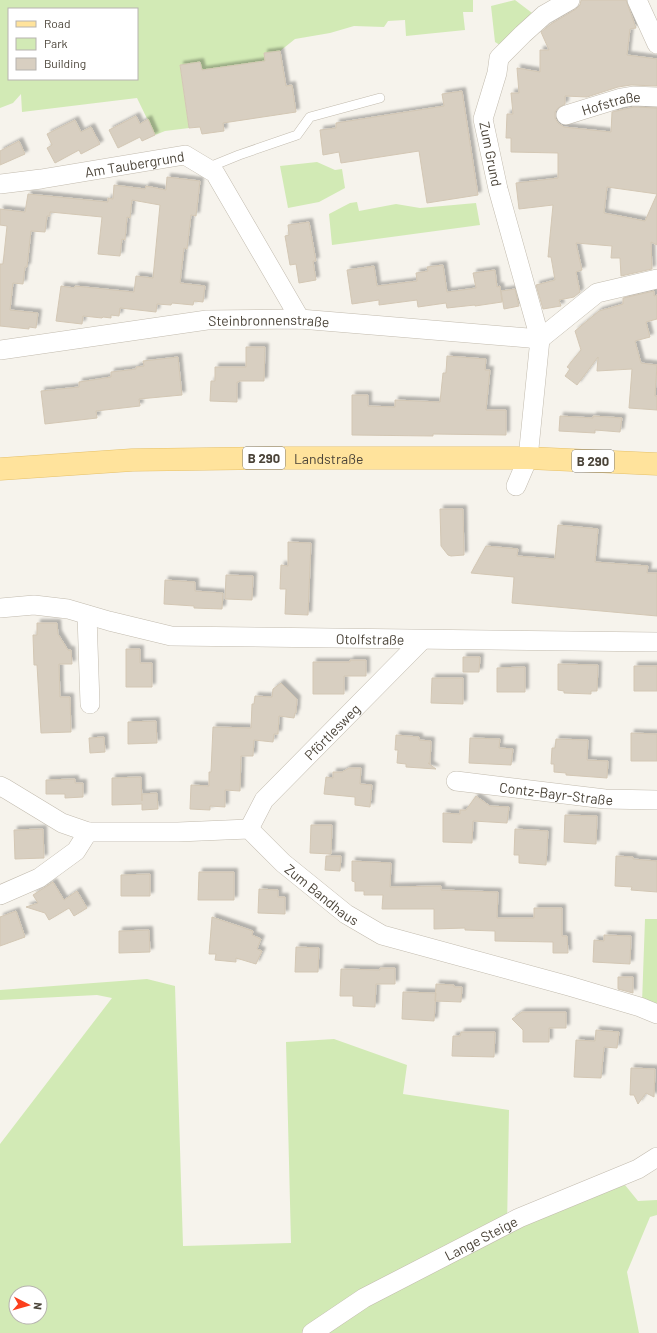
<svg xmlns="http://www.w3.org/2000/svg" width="657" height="1333" viewBox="0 0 657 1333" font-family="Barlow,sans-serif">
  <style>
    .green { fill: #d2eab5; fill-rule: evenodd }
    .building { fill: #d8cfc1; stroke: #d3c7b4; fill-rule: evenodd; filter: url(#shadow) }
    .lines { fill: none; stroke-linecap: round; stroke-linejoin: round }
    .service-casing { stroke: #c2bbae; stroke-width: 10 }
    .minor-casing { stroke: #c2bbae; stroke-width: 20 }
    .primary-casing { stroke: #e6c16a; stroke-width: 23 }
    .service { stroke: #fff; stroke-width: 9 }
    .minor { stroke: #fff; stroke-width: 19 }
    .primary { stroke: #ffe39c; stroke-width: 22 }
    .labels { text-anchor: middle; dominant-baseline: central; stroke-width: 4; stroke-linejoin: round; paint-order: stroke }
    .shield { fill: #fff; stroke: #817c74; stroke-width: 1 }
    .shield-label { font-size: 13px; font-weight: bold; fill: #4b4439 }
    .street-label { font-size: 14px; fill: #4b4439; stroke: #fff }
  </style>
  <defs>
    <filter id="shadow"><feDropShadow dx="3.5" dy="-3.5" stdDeviation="1" flood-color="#0004"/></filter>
  </defs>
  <rect width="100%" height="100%" fill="#f6f3ec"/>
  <path class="green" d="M0,0H473V12H463L465,30L406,36L405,20L388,21L384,27L354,26L330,33L295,39L280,51L264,53L265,61L202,70L200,62L180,65L189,128L165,131L155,135L137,98L22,112L21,94L13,103L0,108ZM9,9H137V79H9Z
    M515,0L540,19L508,50L495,42L491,6Z
    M317,162L335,170L342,169L345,188L319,202L288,208L280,166Z
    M357,202L359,211L396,204L420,208L476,203L480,225L332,245L329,214L350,203Z
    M645,919H657V1009L642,1003Z
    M147,979L175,986L183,1246L291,1243L286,1042L334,1039L407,1065L403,1094L509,1110L507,1228L538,1214L625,1185L638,1201L657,1200V1215L650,1217L627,1272L639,1333H0V1144L112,998L97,995L0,1000V990ZM16,1293H40V1317H16Z"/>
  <path class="building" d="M581,0H626L636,28L630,29L627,55L657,59V86L631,85L618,87L587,97L565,96V104L558,108L555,112V118L558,123L564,127L611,132L612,112L634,107L657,108V245L651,242L652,269L621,276L620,258H611L612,246L576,243L582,270L576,272L580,292L574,297L559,300L561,306L543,309L536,285L555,280L551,257H548L553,205L519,209L516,183L558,178V153L511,152V138H506L507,114H513L511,93H519L517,68L540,72V50H549L541,32L551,24L576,9L580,5ZM607,187L657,194L645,221L604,213Z
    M280,51L286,86L292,85L296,112L223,123L224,131L202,134L200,127L189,128L180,65L200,62L202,70L265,61L264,53Z
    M462,91L478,195L427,203L419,151L341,163L339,152L323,155L320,130L336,128V123L444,106L442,94Z
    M136,116L140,124L148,119L155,135L142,141L140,137L118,148L109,130Z
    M75,120L81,132L91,127L100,144L81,154L79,150L55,163L47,148L52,145L47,134Z
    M19,141L25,154L0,165V151Z
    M167,177L200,181L196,216L191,215L187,249L184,248L180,283L205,286L203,302L194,301L193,305L172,303L171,305L157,304L156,312L120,308L119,316L111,315V318L103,317L102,318L83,316L82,324L56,321L61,286L74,288L75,286L134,292L136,276L153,278L160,205L132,200L130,218L127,217L125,240L122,239L120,256L98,254L102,217L50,212V216H47L45,232L31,231L27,267H25L23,284L13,283L10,310L38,313L36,328L29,327V329L0,326V264H3L7,226L0,225V209L25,212L28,194L108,202V198L113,199L114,185L145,189L146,186L166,190Z
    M309,222L316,261H313L316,280L299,283L296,264L290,265L285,236L289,235L288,225Z
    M443,265L447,292L476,288L473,273L495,270L497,287L500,286L502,302L475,306V305L447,308L446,303L418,307L417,300L379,305V300L352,304L347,270L374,266L377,286L417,281L416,273L428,271L427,267Z
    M515,289L519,306L504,309L501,291Z
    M654,291V296L657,295V319L646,322L650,337L635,341L641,363L657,365L655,396H657V410L629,408L632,369L597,371L598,357L577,385L565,376L570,369L567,367L581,350L575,331L599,311L623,304V298Z
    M246,347H265L264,381H239V382H237V402L210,401L211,381H215V367H246Z
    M447,356L486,359L485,370H490L486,410H506V435L433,434V436L352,435V395H368V406L395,407V400L440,402L443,373H446Z
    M178,357L182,395L139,399L140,406L96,411L97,418L45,424L41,391L79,387V382L111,377V372L136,369V367L144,366L143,361Z
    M560,416L593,418V416L622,418L620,432L595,430V433L559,431Z
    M440,509H463L464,555L451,556L448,555L441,546Z
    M558,525L598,529L595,562L648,566L647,573H657V616L512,603L514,577L471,573L486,546L518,549L517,556L555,559Z
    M288,542L311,543L308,615L285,614L286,589H280L281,565L288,566Z
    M226,575L253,576L252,600L225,599Z
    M165,580L195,582V591L223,593L222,609L194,608V606L164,604Z
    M37,623H57L58,634L68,650H71L72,664H59L60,697H70L71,732L41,733L37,665H34L33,635H37Z
    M126,649H140V663H152V687H126Z
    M463,657H480L479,672H463Z
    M350,660H366V676H344V694H313V662H350Z
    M558,664L598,665L597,691H591V694L564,693V691L558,690Z
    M634,666H657V691H634Z
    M525,667V692H497V668Z
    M432,678H463V704L431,703Z
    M281,683L297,699L296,713H295L294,718L279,716L278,734H274L273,742L254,740L253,756H241L240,791L225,790V807L210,806V810L190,809L191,785L209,786V772H211L213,727L251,728L252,704H254L255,696L272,697L273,689Z
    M156,721L157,743L128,744V722Z
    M631,733L657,734V761H631Z
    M396,735L419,737V740L431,741L430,764L428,763L436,769L406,767V764L397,763L398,750H395Z
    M104,737L105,752L90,753L89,738Z
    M470,738L500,739L499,748L513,749L511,765L469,763Z
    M556,739L588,740L587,760L608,761L607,778L566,775V773L554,772V764H551L552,748H555Z
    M349,768H361L360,784L372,785L370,807L355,805V797L324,794L326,777L333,778V772H342Z
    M141,777L142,801V794L157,793L158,809L142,810V804L112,805V778Z
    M75,779V783H83V797L65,798V794H46V780Z
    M476,796L490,806L509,807L507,823L473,821L472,843L443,842V813L460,814V810H466Z
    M565,815L597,816L596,844L564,842Z
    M311,825H332L331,854L310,853Z
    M43,829L44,858L15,859L14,830Z
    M515,829L548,831L546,865L519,863V855H514Z
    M326,856H341L340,871L325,870Z
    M616,856L633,857V859L657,861V892L631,890L632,887L615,886Z
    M352,861L391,863L390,887L441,886V890L498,892L497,918H534V908H562V936H567L568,953H553V942L495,941V931L465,930V928L434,929V909H382L383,895H364V891H355V882L352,881Z
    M199,872H234V900H198Z
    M150,874V896H121V875Z
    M53,882L64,900L77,891L87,908L74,916L69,908L49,920L45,913L26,907L38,903L33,895Z
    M259,889L278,890V897H285V914L258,913Z
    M16,911L25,937L0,946V917Z
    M212,917L253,931L252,935L261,939L257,949L262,951L256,964L236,958V962L215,960L216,954H209Z
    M149,930L150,952L119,953V931Z
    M604,935L631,936L630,964L593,962L594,940L604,941Z
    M296,947L319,948L318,972H295Z
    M380,968H395V984H376L375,1007L353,1006V996H340L341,969L380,970Z
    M618,977H633V993L618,989Z
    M436,984L454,985V987H462L461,1002L435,1001Z
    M403,992L436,993L434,1021L402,1019Z
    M522,1012H566V1028H549V1042H523V1030L512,1019Z
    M596,1030L619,1032L617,1048L604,1047L601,1078L574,1077L576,1040L595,1041Z
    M461,1032H495L494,1057L452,1056L453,1036H460Z
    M631,1068L655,1069L654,1097L646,1093L638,1104L634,1095H630Z"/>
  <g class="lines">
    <defs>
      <path id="service" d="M207,168L239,155L297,135L310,117L380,98"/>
      <g id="minor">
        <path d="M637,0L657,44"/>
        <path id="s1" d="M566,115L621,98L633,96L657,97"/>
        <path id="s2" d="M0,184L41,179L185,155L215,173L300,319"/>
        <path d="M540,339L597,293L657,279"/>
        <path id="s3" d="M0,350L207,320L300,319L540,339"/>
        <path d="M516,486L528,458L540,339L498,189L483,119L497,73L499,58L523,34L544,15L570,0"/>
        <path id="s4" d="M0,608L34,605L68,609L109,621L171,636L657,642"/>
        <path d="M87,615L90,704"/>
        <path id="s5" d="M456,781L605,799L657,800"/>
        <path id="s6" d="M0,786L6,789L62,823L88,832H178L249,829L283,863L346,914L382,935L569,986L640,1007L657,1014"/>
        <path id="s7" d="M249,829L264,800L422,640"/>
        <path d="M0,895L39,878L76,851L88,832"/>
        <path id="s8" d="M312,1333L364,1298L519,1218L638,1169L657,1157"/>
      </g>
      <g id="primary">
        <path id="s9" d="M0,469L132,460L268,458H528L657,464"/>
      </g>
    </defs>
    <use href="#service" class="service-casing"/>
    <use href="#minor" class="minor-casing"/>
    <use href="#primary" class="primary-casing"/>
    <use href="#service" class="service"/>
    <use href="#minor" class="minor"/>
    <use href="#primary" class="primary"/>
  </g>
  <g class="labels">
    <g class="shield">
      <rect x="243" y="447" width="42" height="22" rx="3"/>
      <rect x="572" y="450" width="42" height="22" rx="3"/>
    </g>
    <g class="shield-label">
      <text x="264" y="458">B 290</text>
      <text x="593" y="461">B 290</text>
    </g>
    <g class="street-label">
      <text stroke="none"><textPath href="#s1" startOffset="47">Hofstraße</textPath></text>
      <text transform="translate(491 154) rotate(79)">Zum Grund</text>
      <text stroke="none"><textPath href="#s2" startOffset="136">Am Taubergrund</textPath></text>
      <text stroke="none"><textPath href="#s3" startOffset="271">Steinbronnenstraße</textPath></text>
      <text stroke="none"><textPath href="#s9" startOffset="329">Landstraße</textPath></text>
      <text stroke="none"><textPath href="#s4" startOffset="374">Otolfstraße</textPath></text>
      <text stroke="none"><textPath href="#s7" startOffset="129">Pförtlesweg</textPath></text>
      <text stroke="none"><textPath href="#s5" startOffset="101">Contz-Bayr-Straße</textPath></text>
      <text stroke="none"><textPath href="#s6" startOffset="359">Zum Bandhaus</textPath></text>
      <text stroke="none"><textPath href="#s8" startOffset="194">Lange Steige</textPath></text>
    </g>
  </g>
  <rect x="8" y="8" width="130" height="72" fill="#ffffff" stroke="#b7b4b0"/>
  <rect x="16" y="21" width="20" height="6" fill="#ffe39c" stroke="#b7b4b0"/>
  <text x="44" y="28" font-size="12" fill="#4b4439">Road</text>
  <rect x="16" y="38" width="20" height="12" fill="#d2eab5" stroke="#b7b4b0"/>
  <text x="44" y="48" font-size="12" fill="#4b4439">Park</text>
  <rect x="16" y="58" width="20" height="12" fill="#d8cfc1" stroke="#b7b4b0"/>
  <text x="44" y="68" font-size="12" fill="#4b4439">Building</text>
  <g transform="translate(28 1305) rotate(96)"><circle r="19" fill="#ffffff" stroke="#b7b4b0"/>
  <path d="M0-3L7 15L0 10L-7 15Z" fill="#fc3f1d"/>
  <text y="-6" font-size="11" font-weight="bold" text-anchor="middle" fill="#4b4439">N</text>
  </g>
</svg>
